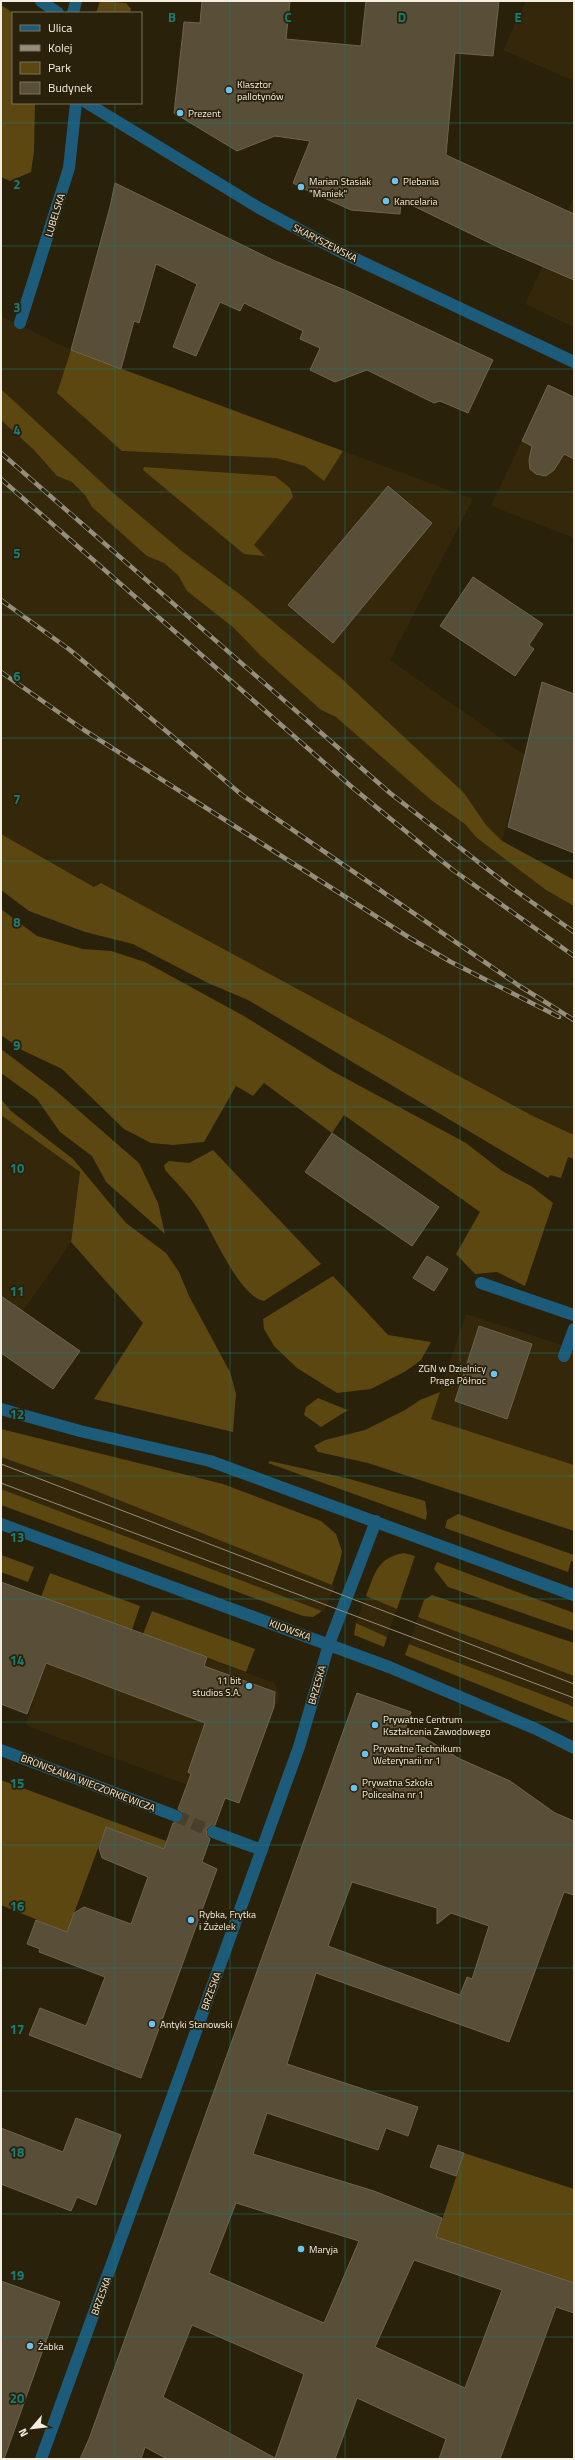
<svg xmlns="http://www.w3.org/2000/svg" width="575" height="2460" viewBox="0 0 575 2460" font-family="'Titillium Web',sans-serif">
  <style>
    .built { fill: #34270a }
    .green { fill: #5d4710 }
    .building { fill: #594e38; stroke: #6f644d; fill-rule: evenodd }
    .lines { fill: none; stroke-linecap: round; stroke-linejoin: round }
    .minor-tunnel { stroke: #48402b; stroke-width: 12; stroke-dasharray: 12 6; stroke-linecap: butt }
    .minor { stroke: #1c5b79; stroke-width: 12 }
    .tram { stroke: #958e7c; stroke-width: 1 }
    .rail-casing { stroke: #958e7c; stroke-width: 4.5 }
    .rail { stroke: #2a210b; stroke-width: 3; stroke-dasharray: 9; stroke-linecap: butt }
    .grid { fill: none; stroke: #1a7c74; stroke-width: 1; stroke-opacity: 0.55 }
    .poi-dot { fill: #6bc3f2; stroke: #2a210b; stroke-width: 1.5 }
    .labels { text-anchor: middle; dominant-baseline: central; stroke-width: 3.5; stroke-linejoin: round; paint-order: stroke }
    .poi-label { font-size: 10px; fill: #f4eee0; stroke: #2a210b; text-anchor: start }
    .street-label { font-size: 10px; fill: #f4eee0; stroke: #2a210b }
    .grid-label { font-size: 13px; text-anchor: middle; font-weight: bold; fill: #1a7c74; stroke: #2a210b; stroke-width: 3.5; stroke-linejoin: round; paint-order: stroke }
  </style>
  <rect width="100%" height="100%" fill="#2a210b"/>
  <path class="built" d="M526,1H567L574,5V81L503,50Z
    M574,197V327L525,304Z
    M1,316L71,350L473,499L390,660L525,755L502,841L574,880V1135L533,1116L101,883L94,887L1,834Z
    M548,385L574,397V538L491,506Z
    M1,1115L80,1172L71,1242L1,1343Z
    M466,1314L574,1349V1465L430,1419Z
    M1,1457L81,1485L335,1586L324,1612L1,1489Z
    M366,1596L397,1609L387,1637L356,1623Z
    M68,1607L274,1683L280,1694L239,1803L226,1798L201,1863L164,1849L187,1785L25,1725L33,1704L31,1703Z
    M418,1617L574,1676V1707L409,1644Z"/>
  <path class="green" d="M100,1L126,3L131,9L130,13H96Z
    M1,5L13,13V103H35L34,152L31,172L10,181L1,177Z
    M71,350L343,451L324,481L305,466L276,458L122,451L57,393Z
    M1,389L112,492L183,552L242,596L341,678L464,793L486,825L502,841L574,880V906L546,890L477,838L465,824L431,800L336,717L321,710L261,656L234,628L187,591L178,575L164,563L147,556L92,507L85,495L72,482L57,476L34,450L1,420Z
    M144,467L275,476L290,488L293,497L254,545L265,556L244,554L143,470Z
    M1,834L94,887L101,883L533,1116L574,1135V1159L568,1157L561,1178L550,1175L548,1178L248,1000L208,983L133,944L85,932L29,911L1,890Z
    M1,909L37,936L83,949L111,951L145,962L244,1016L334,1072L466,1143L502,1171L531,1186L553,1203L525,1286L497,1272L475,1274L456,1254L480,1212L344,1115L332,1133L264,1083L253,1096L236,1086L204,1142L173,1145L151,1143L124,1129L62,1069L22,1050L1,1035Z
    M1,1049L55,1090L139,1163L158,1203L165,1234L106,1182L92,1156L60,1132L37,1099L1,1073Z
    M1,1099L11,1111L73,1159L126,1223L166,1253L179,1272L189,1296L230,1372L236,1394L233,1432L94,1399L143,1323L71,1242L80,1172L1,1115Z
    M213,1150L321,1264L264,1301C238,1296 213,1231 197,1208C188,1194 176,1182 165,1170L164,1165L169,1161L189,1163Z
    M333,1276L388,1335L431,1342L421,1360L406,1371L371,1389L337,1393L297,1368L274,1346L264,1329L263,1319Z
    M440,1392L431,1419L574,1465V1531L368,1463L318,1452L314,1446L325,1440L365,1430L405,1410L420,1400Z
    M318,1398L345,1409L348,1410L321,1427L304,1415L306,1407Z
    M1,1429L223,1484L321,1521L336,1534L342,1551L340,1561L332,1585L81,1485L1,1457Z
    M270,1461L350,1479L425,1501L427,1513L426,1520L268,1463Z
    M1,1489L322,1611L313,1617L303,1616L1,1505Z
    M458,1514L574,1555V1562L571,1561L568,1572L445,1528L447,1520Z
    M404,1553L415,1556L397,1609L366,1596C375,1573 377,1558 404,1553Z
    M1,1555L34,1567L28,1582L1,1572Z
    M437,1562L574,1613V1631L448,1587L434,1569Z
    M50,1573L140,1606L132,1630L38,1605Z
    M432,1595L574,1643V1676L418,1617L424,1600Z
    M152,1611L255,1649L246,1672L143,1634Z
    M356,1623L387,1637L384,1647L354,1635Z
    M409,1644L567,1704L574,1707V1723L405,1655Z
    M1,1780L166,1841L164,1849L106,1827L67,1932L1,1905Z
    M464,2153L574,2189V2283L436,2238Z"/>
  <path class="building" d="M202,1H290L286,39L361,46L366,1H499L493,56L455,53L446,155L574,214V280L500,248L401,200L400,214L351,210L302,188L293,183L310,141L275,136L237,151L174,113L184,22L200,23Z
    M115,183L275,261L347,291L493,360L468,413L440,401L434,403L367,370L335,382L310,370L320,348L300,339L303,331L244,303L240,311L220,302L196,356L173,347L197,284L156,264L139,323L134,321L121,369L71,350L110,207Z
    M548,385L574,397V459L564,454L554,470L546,476L536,474L530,469L529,460L532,446L522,441Z
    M388,486L432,523L333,643L288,605Z
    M473,577L543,624L529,645L534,649L515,676L440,626Z
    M542,682L574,694V853L508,827Z
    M332,1133L439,1207L412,1246L305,1172Z
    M427,1256L448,1269L434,1291L413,1278Z
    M1,1296L80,1351L53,1389L1,1353Z
    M479,1326L532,1344L507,1419L455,1401Z
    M1,1582L207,1657L204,1666L275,1692L274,1707L239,1803L225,1798L215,1825L209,1826L206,1830L207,1836L210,1839L202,1862L217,1869L141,2078L29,2035L40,2008L86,2026L105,1977L39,1952L40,1949L27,1944L36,1920L67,1932L74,1913L84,1907L131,1924L148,1877L102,1858L99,1848L106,1827L164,1849L173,1823L180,1822L183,1818L182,1812L178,1809L191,1774L188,1772L205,1723L46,1663L27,1714L1,1704Z
    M357,1693L411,1712L406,1727L460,1759L510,1781L555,1813L574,1821V1895L564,1892L509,2042L316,1973L287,2064L418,2107L408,2136L386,2128L378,2150L267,2113L253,2154L374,2191L442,2218L436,2237L574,2283V2313L556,2307L500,2459H439L446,2439L357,2398L335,2459H167L145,2447L141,2459H80L89,2439ZM352,1882L437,1908V1924L451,1913L489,1926L472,1979L467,1977L460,1995L328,1946ZM236,2203L359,2241L324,2323L209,2273ZM414,2260L502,2290L465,2388L375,2347ZM192,2325L304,2374L275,2458L163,2397Z
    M76,2118L121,2135L96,2205L77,2197L71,2211L1,2184V2128L63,2152Z
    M438,2145L464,2153L456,2176L430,2167Z
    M1,2281L60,2302L4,2459L1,2458Z"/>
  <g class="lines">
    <path class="minor-tunnel" d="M176,1816L213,1832"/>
    <path class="minor" d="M41,1L58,13
      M73,13L76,1
      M87,103L259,208L341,252L574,362
      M20,323L69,168L76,103
      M481,1283L574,1315
      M564,1356L574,1329
      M1,1409L80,1431L210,1461L574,1595
      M1,1524L389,1667L536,1729L574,1748
      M1,1750L176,1816
      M213,1832L262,1850
      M41,2459L299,1747L329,1644L376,1521"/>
    <path class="tram" d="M1,1464L574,1684
      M1,1483L574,1698"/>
    <defs>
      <path id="rail" d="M1,453L390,793L509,886L574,932
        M1,479L353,788L453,870L574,956
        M1,600L70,650L242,795L518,985L574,1020
        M1,672L84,730L410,938L451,962L559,1017"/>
    </defs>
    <use href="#rail" class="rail-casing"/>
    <use href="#rail" class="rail"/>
  </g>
  <path class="grid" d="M115,1V13M230,1V2459M345,1V2459M460,1V2459M115,103V2459M1,123H574M1,246H574M1,369H574M1,492H574M1,615H574M1,738H574M1,861H574M1,984H574M1,1107H574M1,1230H574M1,1353H574M1,1476H574M1,1599H574M1,1722H574M1,1845H574M1,1968H574M1,2091H574M1,2214H574M1,2337H574"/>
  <g class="poi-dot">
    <circle cx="229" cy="90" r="4"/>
    <circle cx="180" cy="113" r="4"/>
    <circle cx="395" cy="181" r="4"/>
    <circle cx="301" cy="187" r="4"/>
    <circle cx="386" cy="201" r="4"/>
    <circle cx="494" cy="1374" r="4"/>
    <circle cx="249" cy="1686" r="4"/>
    <circle cx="375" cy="1725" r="4"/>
    <circle cx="365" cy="1754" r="4"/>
    <circle cx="354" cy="1788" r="4"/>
    <circle cx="191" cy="1920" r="4"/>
    <circle cx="152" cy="2024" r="4"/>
    <circle cx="301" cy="2249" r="4"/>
    <circle cx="30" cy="2346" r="4"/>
  </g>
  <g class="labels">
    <g class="poi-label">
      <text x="237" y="84">Klasztor<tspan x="237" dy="12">pallotynów</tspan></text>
      <text x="188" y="113">Prezent</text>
      <text x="309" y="181">Marian Stasiak<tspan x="309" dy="12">"Maniek"</tspan></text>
      <text x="403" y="181">Plebania</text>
      <text x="394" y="201">Kancelaria</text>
      <text x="486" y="1368" text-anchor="end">ZGN w Dzielnicy<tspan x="486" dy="12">Praga Północ</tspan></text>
      <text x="241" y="1680" text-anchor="end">11 bit<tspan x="241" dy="12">studios S.A.</tspan></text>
      <text x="383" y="1719">Prywatne Centrum<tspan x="383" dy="12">Kształcenia Zawodowego</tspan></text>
      <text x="373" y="1748">Prywatne Technikum<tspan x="373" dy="12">Weterynarii nr 1</tspan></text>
      <text x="362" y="1782">Prywatna Szkoła<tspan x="362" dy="12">Policealna nr 1</tspan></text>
      <text x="199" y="1914">Rybka, Frytka<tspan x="199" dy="12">i Żużelek</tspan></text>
      <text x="160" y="2024">Antyki Stanowski</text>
      <text x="309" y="2249">Maryja</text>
      <text x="38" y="2346">Żabka</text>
    </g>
    <g class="street-label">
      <text transform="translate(55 215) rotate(-73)">LUBELSKA</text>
      <text transform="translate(325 243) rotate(27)">SKARYSZEWSKA</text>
      <text transform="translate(290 1630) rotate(20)">KIJOWSKA</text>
      <text transform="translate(317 1685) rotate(-74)">BRZESKA</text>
      <text transform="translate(88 1783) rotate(21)">BRONISŁAWA WIECZORKIEWICZA</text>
      <text transform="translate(211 1991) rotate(-70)">BRZESKA</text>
      <text transform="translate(101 2296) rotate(-70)">BRZESKA</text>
    </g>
  </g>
  <g class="grid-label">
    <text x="172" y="22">B</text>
    <text x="288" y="22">C</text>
    <text x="402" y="22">D</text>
    <text x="518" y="22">E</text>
    <text x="17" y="189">2</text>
    <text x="17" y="312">3</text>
    <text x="17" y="435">4</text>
    <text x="17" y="558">5</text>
    <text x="17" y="681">6</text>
    <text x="17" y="804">7</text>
    <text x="17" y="927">8</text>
    <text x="17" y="1050">9</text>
    <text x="17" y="1173">10</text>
    <text x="17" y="1296">11</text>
    <text x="17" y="1419">12</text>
    <text x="17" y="1542">13</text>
    <text x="17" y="1665">14</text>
    <text x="17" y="1788">15</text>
    <text x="17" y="1911">16</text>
    <text x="17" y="2034">17</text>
    <text x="17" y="2157">18</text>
    <text x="17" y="2280">19</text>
    <text x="17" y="2403">20</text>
  </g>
  <rect width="575" height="2460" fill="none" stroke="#f4eee0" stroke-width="4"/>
  <rect x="12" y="12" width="130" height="92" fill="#2a210b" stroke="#7b7360"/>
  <rect x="20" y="25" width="20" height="6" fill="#1c5b79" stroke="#7b7360"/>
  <text x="48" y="32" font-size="12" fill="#f4eee0">Ulica</text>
  <rect x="20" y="45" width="20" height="6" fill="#958e7c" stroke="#7b7360"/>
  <text x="48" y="52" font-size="12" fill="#f4eee0">Kolej</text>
  <rect x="20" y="62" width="20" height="12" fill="#5d4710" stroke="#7b7360"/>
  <text x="48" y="72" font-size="12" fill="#f4eee0">Park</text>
  <rect x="20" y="82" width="20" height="12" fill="#594e38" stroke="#7b7360"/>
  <text x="48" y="92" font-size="12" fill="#f4eee0">Budynek</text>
  <g transform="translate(32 2428) rotate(242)" stroke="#2a210b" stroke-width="3" paint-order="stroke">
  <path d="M0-3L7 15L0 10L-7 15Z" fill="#f4eee0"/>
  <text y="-6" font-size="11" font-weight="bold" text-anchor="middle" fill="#f4eee0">N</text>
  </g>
</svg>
